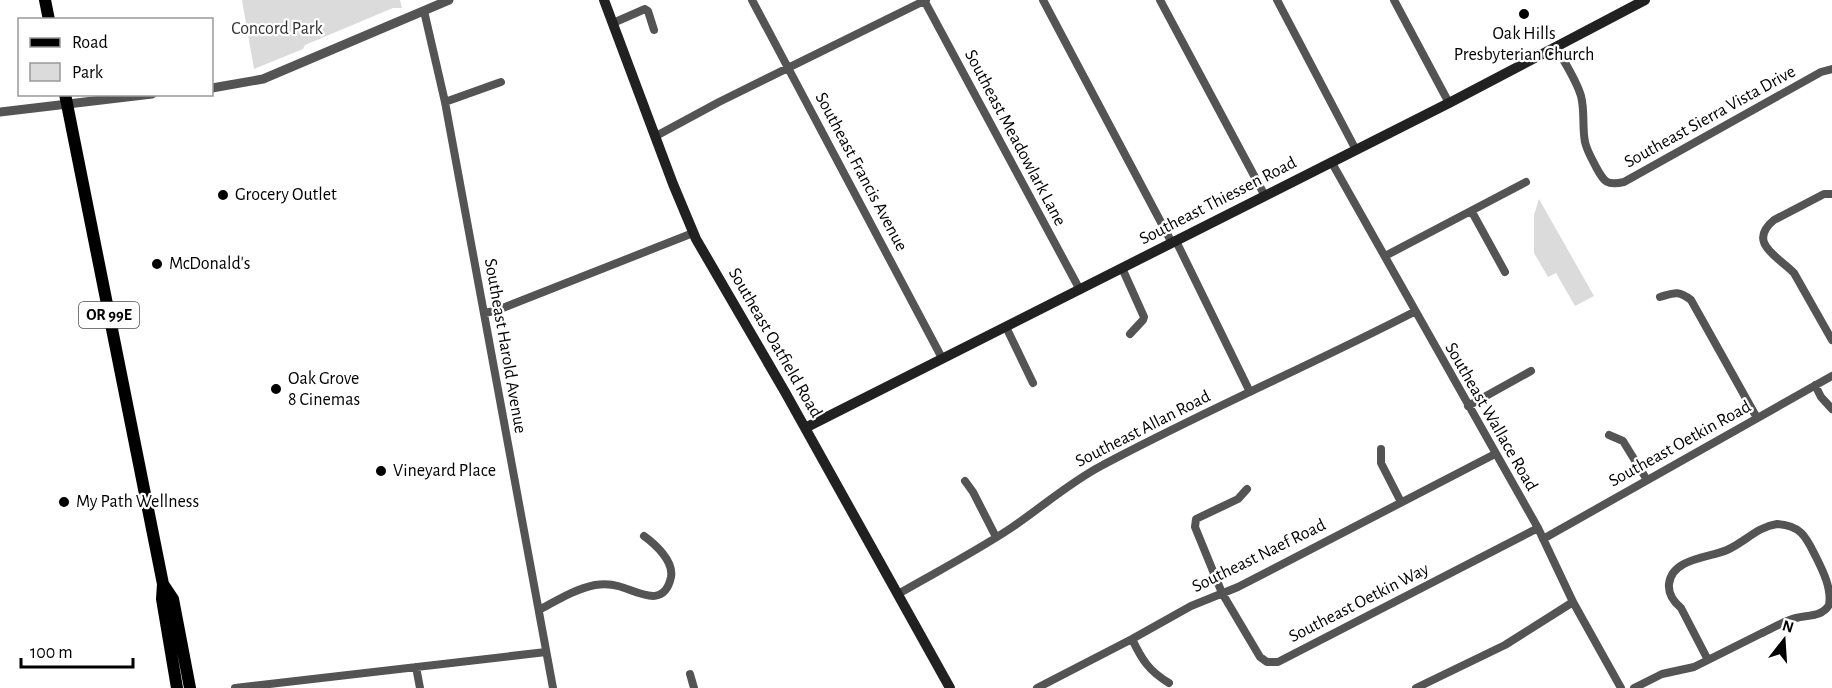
<svg xmlns="http://www.w3.org/2000/svg" width="1832" height="688" viewBox="0 0 1832 688" font-family="'Alegreya Sans',sans-serif">
  <style>
    .green { fill: #dbdbdb }
    .lines { fill: none; stroke-linecap: round; stroke-linejoin: round }
    .minor { stroke: #545454; stroke-width: 8 }
    .tertiary { stroke: #545454; stroke-width: 9 }
    .secondary { stroke: #212121; stroke-width: 10 }
    .primary { stroke: #000; stroke-width: 12 }
    .poi-dot { fill: #000; stroke: #fff; stroke-width: 2 }
    .labels { text-anchor: middle; dominant-baseline: central; stroke-width: 4.5; stroke-linejoin: round; paint-order: stroke }
    .shield { fill: #fff; stroke: #4c4c4c; stroke-width: 1.5 }
    .shield-label { font-size: 16px; font-weight: bold; fill: #000 }
    .park-label { font-size: 18px; fill: #323232; stroke: #fff }
    .poi-label { font-size: 18px; fill: #000; stroke: #fff; text-anchor: start }
    .street-label { font-size: 18px; fill: #000; stroke: #fff }
  </style>
  <rect width="100%" height="100%" fill="#fff"/>
  <path class="green" d="M242,0H400L402,8H393L305,45L303,49L254,69Z
    M1539,199L1594,296L1575,306L1556,273L1548,277L1534,253V215Z"/>
  <g class="lines">
    <path class="minor" d="M752,0L942,358
      M924,0L1080,290
      M1043,0L1172,243
      M1160,0L1265,196
      M1277,0L1356,150
      M1394,0L1449,103
      M424,11L445,102L553,688
      M613,23L645,9L648,11L654,30
      M1556,47C1564,62 1576,79 1581,96C1585,111 1582,127 1585,142C1587,151 1592,159 1596,167C1604,182 1607,186 1624,182L1821,72L1832,69
      M445,102L501,82
      M656,136L719,102L926,0
      M1332,163L1538,528L1573,602L1621,688
      M1832,194H1824L1774,220C1746,243 1779,257 1794,273L1832,340
      M1472,212L1505,272
      M1176,241L1250,392
      M1385,256L1526,182
      M1122,268L1144,317L1143,320L1130,334
      M1660,297C1674,293 1678,290 1691,300L1757,418
      M484,313L495,311L693,233
      M1006,327L1033,383
      M1815,385L1821,397L1832,409
      M1468,406L1531,371
      M1609,435L1623,441L1647,480
      M1381,449V463L1401,502
      M965,481L973,492L996,537
      M1247,489L1238,499L1196,519L1195,527L1222,593L1260,657L1267,662H1278L1538,528
      M1777,524C1802,526 1806,537 1816,557C1823,571 1832,589 1829,605C1822,617 1808,615 1796,618C1784,621 1773,628 1762,633C1744,642 1726,651 1708,660L1681,608C1674,602 1668,594 1669,584C1672,558 1709,558 1727,550C1745,542 1757,527 1777,524Z
      M1543,539L1832,376
      M898,594C936,572 975,552 1011,528C1042,507 1069,483 1101,466C1204,411 1311,365 1414,312
      M539,610C556,601 575,589 595,585C602,584 611,584 618,586C637,591 664,610 671,577C674,561 655,544 644,536
      M1132,639C1142,660 1149,671 1169,683
      M416,667L420,688
      M690,674L694,688
      M235,688L546,652
      M1037,688L1132,639L1191,606L1238,587L1495,454
      M1416,688L1505,645L1573,602
      M1634,688L1662,674L1694,667L1708,660"/>
    <path class="tertiary" d="M212,88L263,79L449,0
      M0,112L152,94"/>
    <path class="secondary" d="M604,0L673,184L696,239L785,392L950,688
      M805,428L1449,103L1645,0"/>
    <path class="primary" d="M45,0L49,20
      M65,94L163,584L162,599L177,688
      M163,584L173,599L190,688"/>
  </g>
  <g class="poi-dot">
    <circle cx="1524" cy="14" r="6"/>
    <circle cx="223" cy="195" r="6"/>
    <circle cx="157" cy="264" r="6"/>
    <circle cx="276" cy="389" r="6"/>
    <circle cx="381" cy="471" r="6"/>
    <circle cx="64" cy="502" r="6"/>
  </g>
  <g class="labels">
    <rect class="shield" x="79" y="302" width="60" height="26" rx="4.5"/>
    <g class="shield-label">
      <text x="109" y="315">OR 99E</text>
    </g>
    <g class="park-label">
      <text x="277" y="29">Concord Park</text>
    </g>
    <g class="poi-label">
      <text x="1524" y="34" text-anchor="middle">Oak Hills<tspan x="1524" dy="21">Presbyterian Church</tspan></text>
      <text x="235" y="195">Grocery Outlet</text>
      <text x="169" y="264">McDonald's</text>
      <text x="288" y="379">Oak Grove<tspan x="288" dy="21">8 Cinemas</tspan></text>
      <text x="393" y="471">Vineyard Place</text>
      <text x="76" y="502">My Path Wellness</text>
    </g>
    <g class="street-label">
      <text transform="translate(1710 117) rotate(-29)">Southeast Sierra Vista Drive</text>
      <text transform="translate(1015 138) rotate(62)">Southeast Meadowlark Lane</text>
      <text transform="translate(861 172) rotate(62)">Southeast Francis Avenue</text>
      <text transform="translate(1218 201) rotate(-27)">Southeast Thiessen Road</text>
      <text transform="translate(775 343) rotate(60)">Southeast Oatfield Road</text>
      <text transform="translate(505 346) rotate(80)">Southeast Harold Avenue</text>
      <text transform="translate(1491 417) rotate(60)">Southeast Wallace Road</text>
      <text transform="translate(1143 429) rotate(-27)">Southeast Allan Road</text>
      <text transform="translate(1680 444) rotate(-29)">Southeast Oetkin Road</text>
      <text transform="translate(1259 556) rotate(-26)">Southeast Naef Road</text>
      <text transform="translate(1359 603) rotate(-27)">Southeast Oetkin Way</text>
    </g>
  </g>
  <rect x="18" y="18" width="195" height="78" fill="#ffffff" stroke="#999999" stroke-width="1.5"/>
  <rect x="30" y="38" width="30" height="9" fill="#000000" stroke="#999999" stroke-width="1.5"/>
  <text x="72" y="48" font-size="18" fill="#000000">Road</text>
  <rect x="30" y="63" width="30" height="18" fill="#dbdbdb" stroke="#999999" stroke-width="1.5"/>
  <text x="72" y="78" font-size="18" fill="#000000">Park</text>
  <g transform="translate(1784 640) rotate(17)" stroke="#ffffff" stroke-width="4.5" paint-order="stroke">
  <path d="M0-4.5L10 22L0 15L-10 22Z" fill="#000000"/>
  <text y="-9" font-size="16" font-weight="bold" text-anchor="middle" fill="#000000">N</text>
  </g>
  <path d="M21 658v9h112v-9" fill="none" stroke="#000000" stroke-width="3"/>
  <text x="30" y="658" font-size="18" fill="#000000" stroke="#ffffff" stroke-width="4.5" paint-order="stroke">100 m</text>
</svg>
